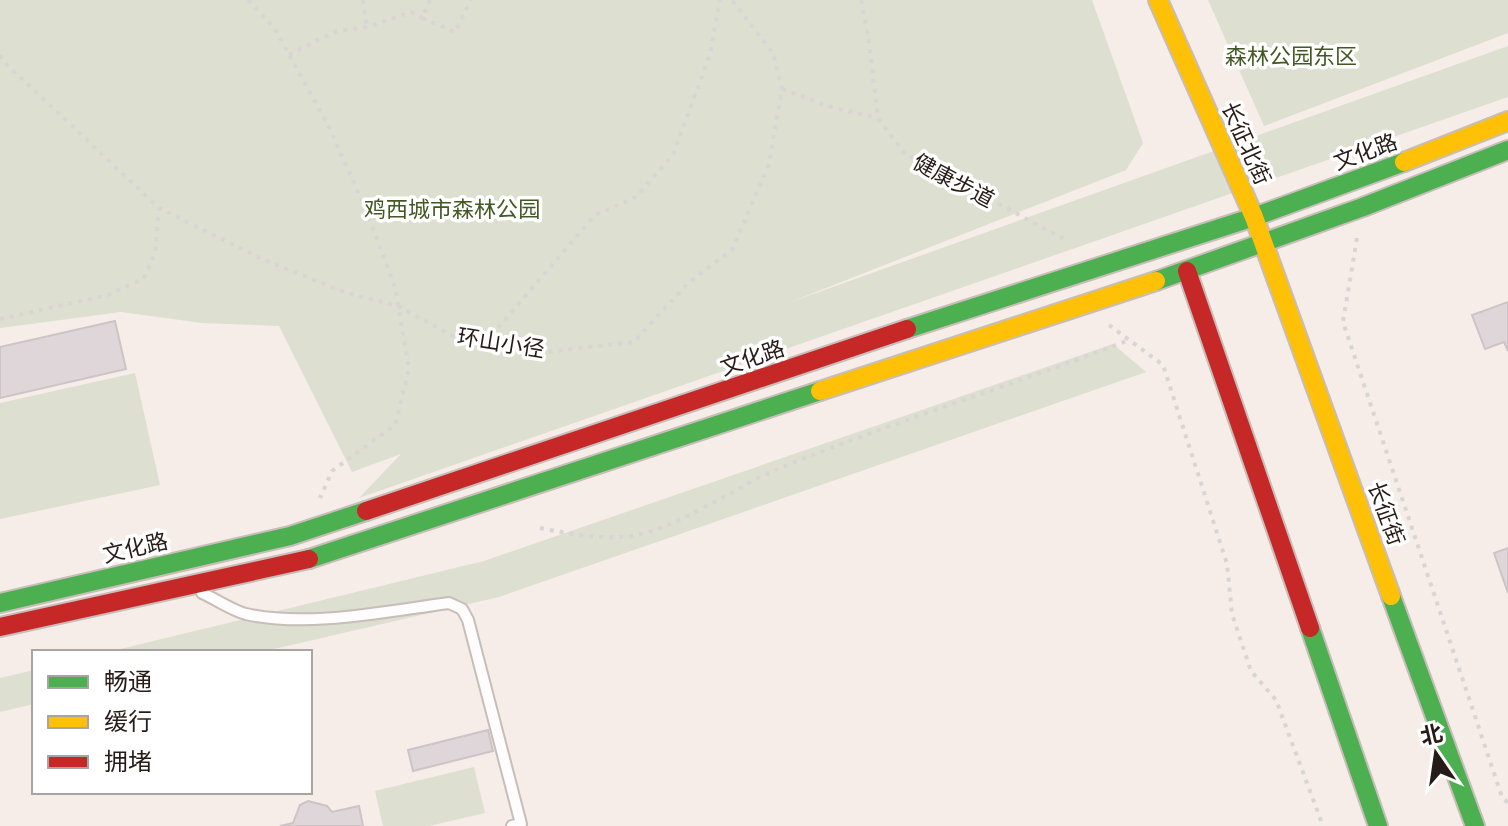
<svg xmlns="http://www.w3.org/2000/svg" width="1508" height="826" viewBox="0 0 1508 826" font-family="'IBM Plex Sans','Noto Sans SC',sans-serif">
  <style>
    .green { fill: #dddfd0 }
    .building { fill: #dfd6d9; stroke: #ccc4c6; stroke-width: 2 }
    .lines { fill: none; stroke-linecap: round; stroke-linejoin: round }
    .lane-casing { stroke: #c7bdb9; stroke-width: 14 }
    .fast-casing { stroke: #c7bdb9; stroke-width: 22 }
    .slow-casing { stroke: #c7bdb9; stroke-width: 22 }
    .jam-casing { stroke: #c7bdb9; stroke-width: 22 }
    .path { stroke: #d8d5d4; stroke-width: 4; stroke-dasharray: 4 6; stroke-linecap: butt }
    .lane { stroke: #fefcfc; stroke-width: 10 }
    .fast { stroke: #4caf50; stroke-width: 18 }
    .slow { stroke: #ffc107; stroke-width: 18 }
    .jam { stroke: #c62828; stroke-width: 18 }
    .labels { text-anchor: middle; dominant-baseline: central; stroke-width: 7; stroke-linejoin: round; paint-order: stroke }
    .park-label { font-size: 22px; fill: #435924; stroke: #fff }
    .street-label { font-size: 22px; fill: #261b16; stroke: #fff }
  </style>
  <rect width="100%" height="100%" fill="#f6ece8"/>
  <path class="green" d="M0,0H1092L1143,143L1126,170L788,303L1508,46V97L359,498L401,454L352,472L279,326L202,323L121,312L0,328Z
    M1208,0H1508V33L1264,126Z
    M1113,344L1146,372L499,597L261,652H108L484,561Z
    M135,373L160,485L0,519V403Z
    M34,670V704L0,712V678Z
    M474,767L485,813L429,826H383L375,791Z"/>
  <path class="building" d="M1508,302V351L1504,342L1485,349L1472,315Z
    M115,321L126,369L0,398V347Z
    M1508,548V593L1494,553Z
    M488,730L493,751L413,771L408,750Z
    M308,801L327,806L332,812L359,806L363,826H280L293,823L300,805Z"/>
  <g class="lines">
    <defs>
      <path id="lane" d="M202,593C216,599 231,610 246,614C308,628 387,611 449,603L462,609L468,620L521,824L512,826"/>
      <path id="fast" d="M1156,281L1363,207L1508,150
        M907,329L1254,217L1404,162
        M309,559L820,391
        M1391,596L1475,826
        M0,603L290,536L366,511
        M1310,628L1378,826"/>
      <path id="slow" d="M1158,0L1254,217L1391,596
        M1404,162L1508,121
        M820,391L1156,281"/>
      <path id="jam" d="M1187,271L1310,628
        M366,511L907,329
        M0,627L309,559"/>
    </defs>
    <use href="#lane" class="lane-casing"/>
    <use href="#fast" class="fast-casing"/>
    <use href="#slow" class="slow-casing"/>
    <use href="#jam" class="jam-casing"/>
    <path class="path" d="M248,0L275,29L329,127L366,210L395,287L409,369L395,425L332,471L320,498
      M363,0L367,27
      M430,0L422,18L455,32L471,0
      M861,0L868,35L878,118L904,153L1064,239
      M0,55L6,64L159,208L264,260L347,293L398,306L458,339L547,352L634,342L688,283L732,250L769,164L782,89L773,53L732,0
      M289,55L334,32L367,27L411,12L422,18
      M782,89L831,107L878,118
      M1357,238L1343,322L1502,797L1508,803
      M0,319L108,295L144,278L155,254L159,208
      M1109,325L1163,365L1227,564L1232,614L1251,671L1276,700L1323,826
      M485,343L595,215L636,197L673,155L710,54L720,0
      M540,528C570,534 600,540 631,536C675,530 737,486 780,468C895,421 1014,385 1129,340"/>
    <use href="#lane" class="lane"/>
    <use href="#fast" class="fast"/>
    <use href="#slow" class="slow"/>
    <use href="#jam" class="jam"/>
  </g>
  <g class="labels">
    <g class="park-label">
      <text x="1291" y="55">森林公园东区</text>
      <text x="452" y="208">鸡西城市森林公园</text>
    </g>
    <g class="street-label">
      <text transform="translate(1247 143) rotate(66)">长征北街</text>
      <text transform="translate(1365 151) rotate(-20)">文化路</text>
      <text transform="translate(954 180) rotate(28)">健康步道</text>
      <text transform="translate(501 342) rotate(9)">环山小径</text>
      <text transform="translate(752 357) rotate(-19)">文化路</text>
      <text transform="translate(1387 513) rotate(70)">长征街</text>
      <text transform="translate(135 547) rotate(-13)">文化路</text>
    </g>
  </g>
  <rect x="32" y="650" width="280" height="144" fill="#ffffff" stroke="#a8a4a2" stroke-width="2"/>
  <rect x="48" y="676" width="40" height="12" fill="#4caf50" stroke="#a8a4a2" stroke-width="2"/>
  <text x="104" y="690" font-size="24" fill="#261b16">畅通</text>
  <rect x="48" y="716" width="40" height="12" fill="#ffc107" stroke="#a8a4a2" stroke-width="2"/>
  <text x="104" y="730" font-size="24" fill="#261b16">缓行</text>
  <rect x="48" y="756" width="40" height="12" fill="#c62828" stroke="#a8a4a2" stroke-width="2"/>
  <text x="104" y="770" font-size="24" fill="#261b16">拥堵</text>
  <g transform="translate(1436 754) rotate(347)" stroke="#ffffff" stroke-width="6" paint-order="stroke">
  <path d="M0-6L14 30L0 20L-14 30Z" fill="#261b16"/>
  <text y="-12" font-size="22" font-weight="bold" text-anchor="middle" fill="#261b16">北</text>
  </g>
</svg>
